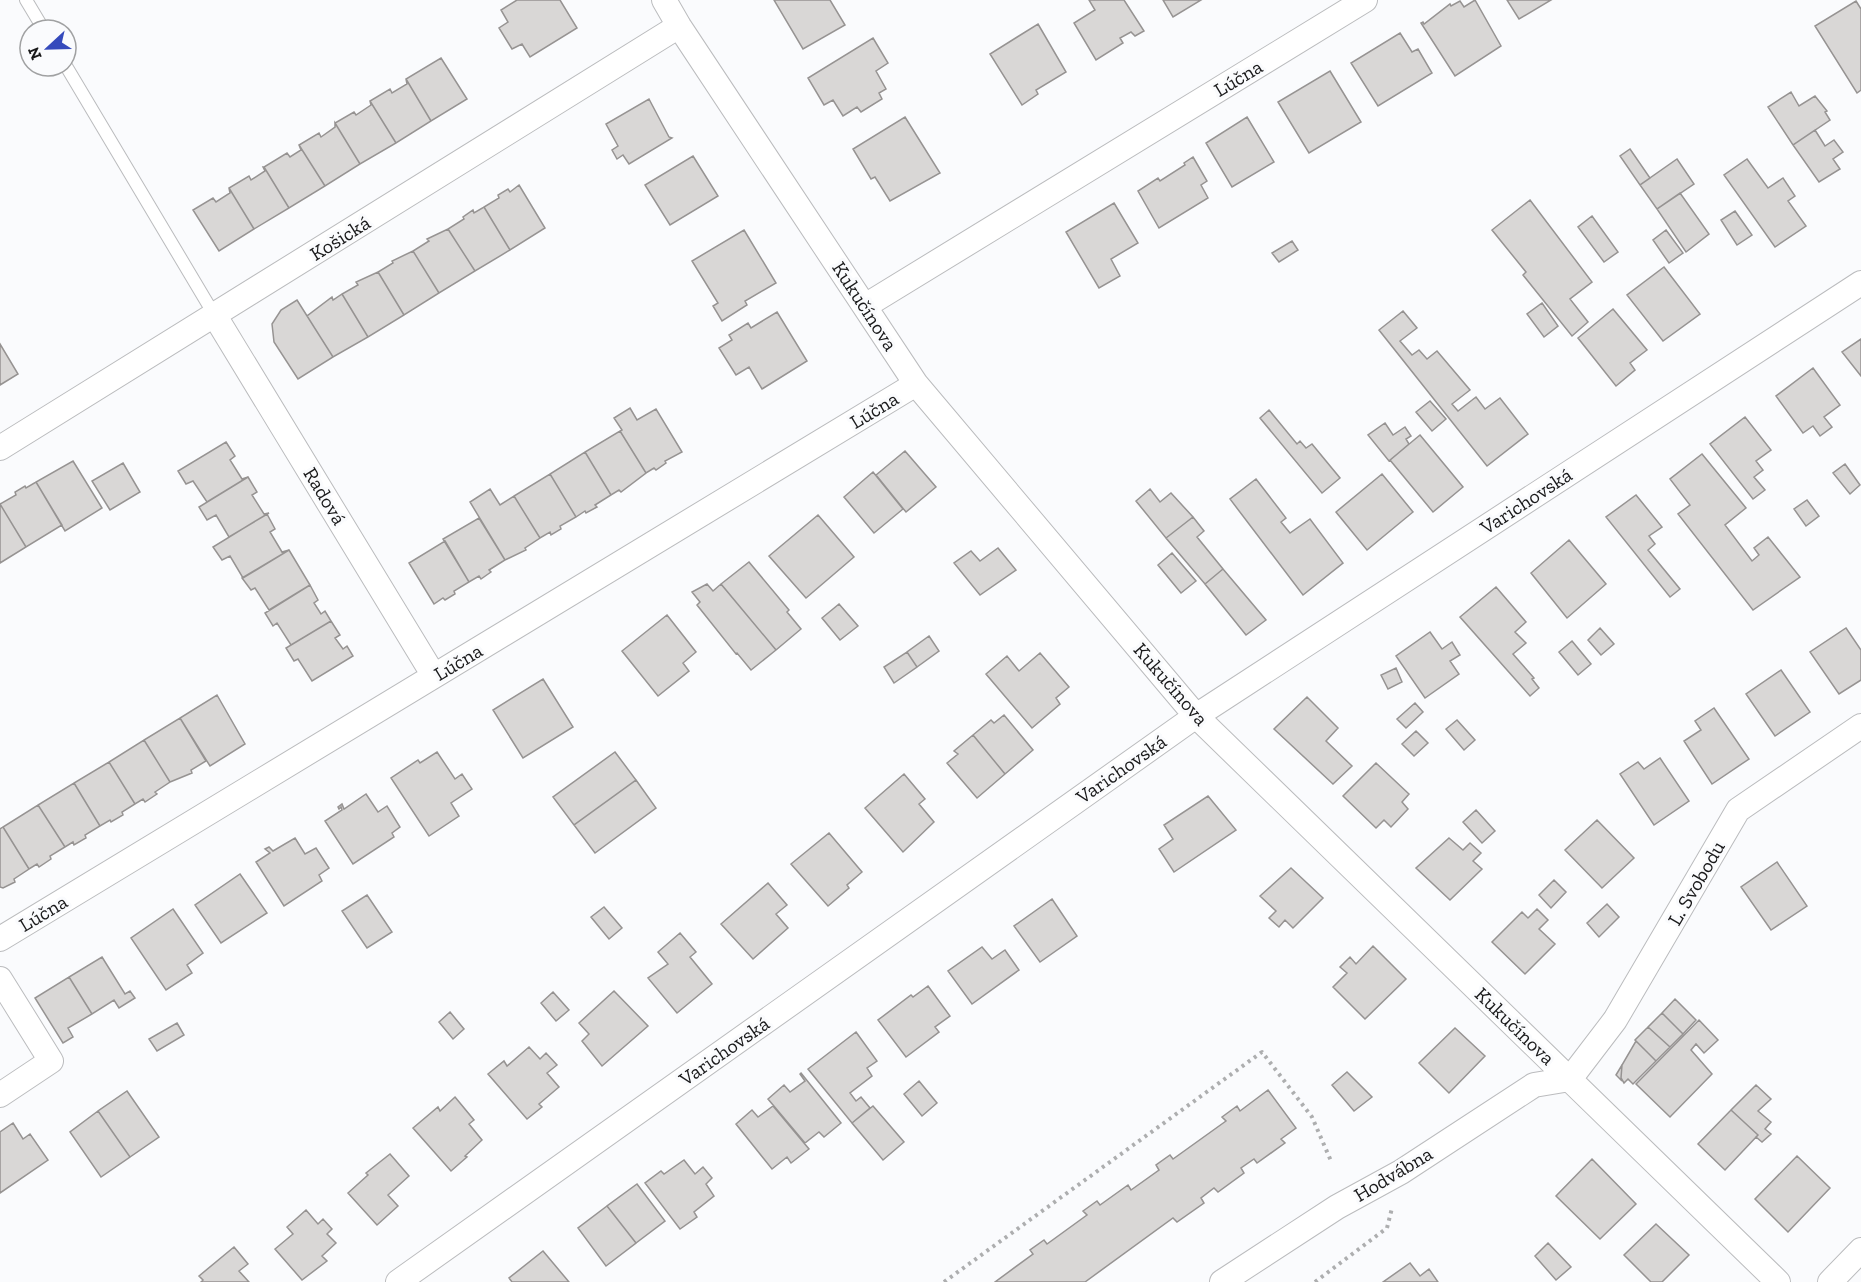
<svg xmlns="http://www.w3.org/2000/svg" width="1861" height="1282" viewBox="0 0 1861 1282" font-family="'Zilla Slab',serif">
  <style>
    .building { fill: #d9d7d6; stroke: #969392; stroke-width: 1.5 }
    .lines { fill: none; stroke-linecap: round; stroke-linejoin: round }
    .lane-casing { stroke: #bbbcbe; stroke-width: 14 }
    .street-casing { stroke: #bbbcbe; stroke-width: 26 }
    .path { stroke: #adaeaf; stroke-width: 4; stroke-dasharray: 3 4.5; stroke-linecap: butt }
    .lane { stroke: #fff; stroke-width: 12 }
    .street { stroke: #fff; stroke-width: 24 }
    .labels { text-anchor: middle; dominant-baseline: central; stroke-width: 6; stroke-linejoin: round; paint-order: stroke }
    .street-label { font-size: 20px; fill: #19191a; stroke: #fafbfd }
  </style>
  <rect width="100%" height="100%" fill="#fafbfd"/>
  <path class="building" d="M517,0H560L577,28L530,57L522,44L512,49L499,28L508,22L501,10Z
    M774,0H830L845,25L803,49Z
    M1089,0H1124L1144,31L1135,36L1131,32L1120,38L1123,43L1096,60L1074,23L1095,10Z
    M1163,0H1201L1173,17Z
    M1475,0L1501,46L1455,76L1421,23L1423,22L1424,24L1450,4L1451,6L1460,1L1464,7Z
    M1507,0H1551L1519,19Z
    M1856,1L1861,9V90L1857,93L1815,26Z
    M1038,24L1066,72L1036,90L1038,94L1022,105L990,54Z
    M1400,33L1412,52L1418,49L1432,73L1378,106L1351,63Z
    M873,38L888,63L876,71L886,89L879,93L882,99L861,112L857,107L843,116L833,100L824,105L808,78Z
    M441,58L467,99L431,121L406,79Z
    M1330,71L1361,122L1309,153L1278,102Z
    M406,79L431,121L396,143L370,101L390,89L392,93L407,84Z
    M1791,92L1799,106L1815,96L1827,111L1825,112L1830,120L1793,145L1768,107Z
    M649,99L669,137L672,138L629,164L623,155L617,159L612,150L618,146L606,124Z
    M370,101L396,143L360,164L335,123L354,112L356,115L371,105Z
    M905,117L940,173L890,201L875,177L871,179L853,149Z
    M1247,117L1274,162L1232,187L1206,143Z
    M335,123L360,164L325,186L299,145L319,133L321,137L335,127Z
    M1815,130L1825,146L1834,140L1843,152L1833,159L1840,169L1819,182L1793,145Z
    M299,145L325,186L289,208L264,167L287,153L290,157L301,150Z
    M1630,149L1650,178L1640,185L1620,156Z
    M693,156L718,196L670,225L645,185Z
    M1193,157L1207,181L1201,185L1208,198L1159,228L1138,191L1158,178L1160,181L1185,165L1184,163Z
    M1677,159L1694,184L1657,209L1640,185Z
    M1747,159L1768,188L1783,178L1795,196L1788,201L1806,226L1775,247L1724,175Z
    M263,167H264L289,208L254,229L229,188L249,176L251,180L265,171Z
    M519,185L545,228L510,250L484,207L499,198L498,195L508,189L510,192Z
    M229,188L254,229L219,251L193,210L213,198L216,202L230,193Z
    M1680,193L1709,234L1686,252L1657,209Z
    M1530,200L1592,282L1570,299L1588,322L1572,336L1523,275L1526,272L1492,230Z
    M1114,203L1138,243L1111,259L1120,276L1099,288L1066,232Z
    M484,207L510,250L475,271L448,229L464,219L463,217L473,210L474,213Z
    M1735,211L1752,235L1737,245L1721,220Z
    M1592,216L1618,252L1604,262L1578,227Z
    M448,229L475,271L439,293L413,251L429,241L427,239Z
    M744,230L776,283L745,301L747,305L722,321L713,306L718,303L692,261Z
    M1666,230L1683,253L1669,263L1653,240Z
    M1292,241L1298,250L1279,262L1272,253Z
    M413,251L439,293L404,315L378,272L393,263L392,261Z
    M1664,267L1700,314L1663,341L1627,295Z
    M378,272L404,315L368,337L342,294L358,285L356,282Z
    M342,294L368,337L333,357L307,316L332,297L333,300Z
    M297,300L333,357L298,379L274,342L272,324L281,310Z
    M1542,303L1558,326L1544,337L1527,314Z
    M1613,309L1647,350L1630,363L1635,370L1616,386L1578,338Z
    M1403,311L1417,328L1400,341L1412,355L1419,350L1427,359L1437,351L1470,390L1452,404L1458,411L1476,397L1485,409L1500,398L1528,434L1487,466L1379,330Z
    M777,312L807,361L762,389L749,367L736,375L719,348L732,340L729,335L748,323L751,328Z
    M1861,339V376L1842,352Z
    M0,344L18,374L0,385Z
    M1813,368L1840,405L1824,417L1832,427L1820,436L1813,426L1803,433L1776,396Z
    M1430,401L1446,419L1432,431L1416,412Z
    M630,408L637,420L656,409L682,452L665,461L666,463L656,470L654,468L646,473L620,431L622,430L614,418Z
    M1269,410L1297,444L1300,441L1306,448L1312,444L1340,478L1322,493L1260,418Z
    M1745,417L1771,450L1756,461L1763,470L1754,477L1765,490L1753,499L1710,444Z
    M1385,423L1393,435L1405,427L1411,436L1406,439L1409,444L1389,461L1368,435Z
    M620,431L646,473L621,492L619,490L611,495L585,452Z
    M1420,435L1463,487L1433,512L1390,460Z
    M226,442L235,456L230,460L242,479L248,477L207,502L193,481L186,484L178,471Z
    M905,451L936,487L906,512L876,475Z
    M585,452L611,495L595,505L597,507L586,513L585,511L576,517L550,474Z
    M1702,454L1746,508L1725,525L1752,561L1759,555L1754,548L1768,537L1800,577L1753,610L1678,514L1690,505L1670,479Z
    M73,461L102,508L65,531L36,482Z
    M123,463L140,492L110,510L92,481Z
    M1845,464L1860,485L1850,494L1833,473Z
    M873,472L903,509L874,533L844,497Z
    M550,474L576,517L560,526L561,529L551,535L550,532L540,538L514,496Z
    M1382,474L1413,512L1367,550L1336,512Z
    M248,477L257,492L252,495L264,514L269,513L229,537L216,515L207,520L199,507Z
    M1256,479L1286,518L1281,522L1290,533L1310,519L1343,563L1303,595L1230,499Z
    M36,482L62,525L26,547L0,504L16,495L15,492L25,486L26,488Z
    M490,489L500,505L514,496L540,538L525,548L526,550L505,560L470,502Z
    M1150,489L1160,502L1171,493L1193,517L1166,538L1136,501Z
    M1636,495L1662,527L1649,536L1655,544L1648,550L1680,589L1670,597L1606,517Z
    M1807,500L1819,516L1806,526L1794,509Z
    M0,504L26,547L0,563Z
    M267,514L275,529L270,532L282,552L289,550L243,578L230,556L222,560L213,547Z
    M818,515L854,557L806,598L769,556Z
    M1193,517L1204,531L1197,537L1223,569L1205,584L1166,538Z
    M479,518L505,560L489,570L491,572L481,579L479,576L469,582L443,539Z
    M1569,540L1606,584L1567,618L1531,573Z
    M445,541L469,582L454,591L455,594L445,600L443,598L434,604L409,563Z
    M998,548L1016,570L980,595L954,563L971,551L980,561Z
    M289,550L310,585L269,610L255,588L251,590L242,578Z
    M1172,553L1196,581L1181,593L1158,565Z
    M749,562L789,610L787,612L801,629L776,650L721,584Z
    M1223,569L1266,620L1246,635L1205,584Z
    M707,584L713,591L721,584L776,650L751,670L737,653L736,654L697,605L700,602L692,592Z
    M310,585L318,600L314,603L321,614L325,611L331,621L291,645L277,623L273,626L265,613Z
    M1496,587L1526,622L1515,632L1526,643L1513,654L1534,678L1532,679L1539,688L1530,696L1460,617Z
    M839,604L858,626L840,640L822,618Z
    M667,615L696,652L683,663L689,671L658,696L622,651Z
    M331,621L340,635L335,638L343,649L347,646L353,656L312,681L298,659L294,661L286,648Z
    M1600,628L1614,644L1601,655L1588,640Z
    M1846,628L1861,650V680L1839,694L1810,652Z
    M1430,632L1442,649L1452,642L1460,655L1450,661L1459,674L1425,698L1396,656Z
    M929,636L939,651L917,667L907,652Z
    M1572,641L1591,664L1578,675L1559,652Z
    M907,652L917,667L894,683L884,667Z
    M1040,653L1069,687L1056,698L1060,704L1032,728L986,674L1007,656L1019,671Z
    M1396,668L1402,682L1388,689L1381,675Z
    M1781,670L1810,712L1775,736L1746,694Z
    M543,679L573,727L523,758L493,710Z
    M217,695L245,744L210,766L180,718Z
    M1307,697L1338,728L1326,741L1352,766L1333,784L1274,729Z
    M1415,703L1423,712L1406,728L1397,719Z
    M1714,708L1749,759L1712,784L1684,741L1701,730L1695,721Z
    M1004,715L1033,750L1005,774L973,735L991,720L994,723Z
    M180,718L206,761L191,770L192,773L170,782L144,740Z
    M1457,720L1475,740L1464,750L1446,729Z
    M1416,731L1428,743L1414,756L1402,744Z
    M973,735L1005,774L977,798L947,763L958,754L954,751Z
    M144,740L170,782L155,792L157,794L145,802L143,799L135,804L109,762Z
    M437,752L455,779L462,774L472,789L451,803L459,816L429,836L391,778L418,760L420,763Z
    M615,752L636,780L574,825L553,797Z
    M1660,758L1689,801L1654,825L1620,774L1638,762L1644,769Z
    M109,762L135,804L122,812L123,815L111,822L110,820L100,826L74,783Z
    M1376,763L1409,794L1402,802L1408,809L1391,827L1384,820L1376,828L1343,796Z
    M904,774L925,799L919,804L934,822L903,852L865,808Z
    M636,780L656,808L595,853L574,825Z
    M74,783L100,826L85,835L86,838L74,845L73,842L65,847L38,805Z
    M366,794L378,812L387,806L400,827L392,833L394,837L353,864L325,821L342,810L341,807L339,809L338,807L342,804L344,809Z
    M1208,796L1236,830L1174,872L1159,849L1173,839L1164,825Z
    M38,805L65,847L50,856L51,859L39,867L37,864L29,869L3,827Z
    M1476,810L1495,831L1482,843L1463,822Z
    M1597,820L1634,858L1602,888L1565,850Z
    M3,827L29,869L14,879L15,882L3,888L0,887V829Z
    M829,833L862,872L847,885L849,888L828,906L791,864Z
    M295,838L305,854L316,848L329,868L319,875L322,881L284,906L256,862L270,853L265,849L269,847L273,851Z
    M1449,838L1463,850L1470,843L1481,853L1473,861L1482,869L1450,900L1416,868Z
    M1777,862L1807,906L1771,930L1741,887Z
    M1291,868L1323,898L1293,928L1285,920L1279,927L1269,918L1276,911L1260,896Z
    M240,874L267,913L221,943L195,905Z
    M1554,880L1566,892L1551,908L1539,895Z
    M768,883L787,905L776,914L788,928L753,959L721,924Z
    M367,895L392,932L367,948L342,911Z
    M1052,899L1077,936L1040,962L1014,926Z
    M1607,904L1619,917L1599,937L1587,923Z
    M604,907L622,928L609,939L591,917Z
    M173,909L203,953L187,965L192,973L166,990L131,938Z
    M1537,909L1548,920L1539,929L1555,944L1525,974L1492,942L1522,912L1528,918Z
    M680,933L696,952L690,957L712,984L677,1013L648,978L668,964L658,952Z
    M1373,946L1406,979L1365,1019L1333,987L1347,973L1340,967L1350,957L1356,964Z
    M982,947L992,959L1005,950L1019,970L972,1004L948,971Z
    M102,957L125,994L130,991L135,998L119,1008L114,1000L92,1014L69,977Z
    M69,977L92,1014L68,1028L73,1037L63,1043L35,998Z
    M928,986L950,1016L935,1027L939,1032L906,1057L878,1020L911,995L913,997Z
    M614,991L648,1026L602,1066L582,1041L589,1034L579,1023Z
    M553,992L569,1010L556,1021L541,1003Z
    M1675,999L1696,1020L1683,1034L1662,1013Z
    M450,1012L464,1029L453,1039L439,1022Z
    M1662,1013L1683,1034L1670,1047L1648,1027Z
    M1699,1020L1718,1040L1704,1053L1696,1044L1691,1050L1712,1074L1670,1117L1636,1084Z
    M177,1023L184,1035L157,1051L149,1039Z
    M1648,1027L1670,1047L1656,1061L1635,1040Z
    M1455,1028L1485,1056L1449,1093L1419,1063Z
    M856,1032L877,1061L867,1068L872,1076L850,1093L856,1101L861,1097L870,1108L852,1123L808,1069Z
    M1636,1041L1656,1061L1633,1084L1628,1079L1624,1083L1621,1078L1622,1065Z
    M529,1047L540,1059L546,1053L557,1065L547,1073L559,1087L539,1104L542,1107L527,1119L488,1074L504,1061L507,1066Z
    M1622,1065L1621,1078L1622,1081L1616,1075Z
    M1347,1072L1372,1097L1354,1111L1332,1085Z
    M801,1073L841,1123L824,1137L819,1132L805,1143L768,1099L784,1085L790,1092L805,1081L800,1074Z
    M919,1081L937,1103L922,1116L904,1094Z
    M1756,1085L1771,1099L1758,1111L1771,1122L1765,1129L1771,1134L1762,1142L1756,1137L1758,1135L1731,1110Z
    M1268,1090L1296,1128L1281,1139L1285,1143L1257,1163L1254,1159L1241,1168L1244,1173L1218,1192L1214,1188L1201,1198L1204,1203L1177,1222L1173,1218L1085,1282H995L1033,1254L1030,1250L1044,1240L1047,1244L1087,1215L1083,1211L1097,1201L1100,1205L1128,1185L1131,1190L1159,1170L1156,1165L1170,1155L1173,1159L1226,1121L1222,1117L1237,1106L1240,1111Z
    M127,1091L159,1137L130,1157L98,1111Z
    M455,1097L474,1120L469,1124L482,1140L465,1156L467,1157L451,1171L413,1128L438,1107L440,1111Z
    M773,1106L809,1149L791,1163L787,1157L772,1169L736,1124L752,1110L758,1117Z
    M873,1106L904,1142L883,1160L852,1123Z
    M1731,1110L1758,1135L1725,1170L1698,1144Z
    M98,1111L130,1157L101,1177L70,1132Z
    M13,1123L23,1139L30,1134L48,1160L0,1193V1132Z
    M390,1154L409,1176L388,1195L398,1206L377,1225L348,1193L368,1175L366,1173Z
    M1797,1156L1830,1188L1788,1232L1755,1199Z
    M1592,1159L1636,1204L1600,1239L1556,1196Z
    M684,1160L695,1174L703,1167L712,1178L706,1184L714,1196L694,1212L697,1217L680,1229L645,1183L661,1171L664,1174Z
    M637,1184L665,1221L636,1243L607,1206Z
    M607,1206L636,1243L606,1266L578,1228Z
    M306,1210L318,1224L323,1219L332,1229L327,1234L336,1243L322,1256L327,1261L302,1280L275,1249L293,1234L287,1227Z
    M1656,1224L1689,1255L1662,1282H1651L1624,1255Z
    M1548,1243L1571,1267L1556,1280L1535,1256Z
    M234,1247L248,1264L239,1271L249,1282H201L203,1280L199,1276Z
    M543,1251L569,1282H512L509,1278Z
    M1410,1263L1420,1276L1429,1269L1438,1282H1383Z"/>
  <g class="lines">
    <defs>
      <path id="lane" d="M26,0L44,30
        M66,66L215,316"/>
      <path id="street" d="M664,0L679,26L916,384L1196,716L1778,1282
        M865,306L1365,0
        M215,316L434,676
        M0,448L679,26
        M0,939L916,384
        M0,979L51,1061L0,1095
        M398,1282L1196,716L1861,283
        M1222,1282L1337,1207L1401,1172L1534,1085L1570,1079L1615,1020L1738,810L1861,726
        M1830,1282L1861,1250"/>
    </defs>
    <use href="#lane" class="lane-casing"/>
    <use href="#street" class="street-casing"/>
    <path class="path" d="M944,1282L1262,1052L1312,1117L1331,1161
      M1315,1282L1387,1228L1392,1208"/>
    <use href="#lane" class="lane"/>
    <use href="#street" class="street"/>
  </g>
  <g class="labels">
    <g class="street-label">
      <text transform="translate(1238 78) rotate(-31)">Lúčna</text>
      <text transform="translate(340 238) rotate(-32)">Košická</text>
      <text transform="translate(865 306) rotate(57)">Kukučínova</text>
      <text transform="translate(874 410) rotate(-31)">Lúčna</text>
      <text transform="translate(325 496) rotate(59)">Radová</text>
      <text transform="translate(1526 501) rotate(-33)">Varichovská</text>
      <text transform="translate(458 662) rotate(-31)">Lúčna</text>
      <text transform="translate(1171 684) rotate(49)">Kukučínova</text>
      <text transform="translate(1121 769) rotate(-35)">Varichovská</text>
      <text transform="translate(1696 883) rotate(-60)">L. Svobodu</text>
      <text transform="translate(43 913) rotate(-31)">Lúčna</text>
      <text transform="translate(1515 1026) rotate(44)">Kukučínova</text>
      <text transform="translate(724 1051) rotate(-35)">Varichovská</text>
      <text transform="translate(1393 1174) rotate(-31)">Hodvábna</text>
    </g>
  </g>
  <g transform="translate(48 48) rotate(248)"><circle r="28" fill="#fafbfd" stroke="#a0a1a2" stroke-width="1.5"/>
  <path d="M0-4.5L10 22L0 15L-10 22Z" fill="#354abc"/>
  <text y="-9" font-size="16" font-weight="bold" text-anchor="middle" fill="#19191a">N</text>
  </g>
</svg>
